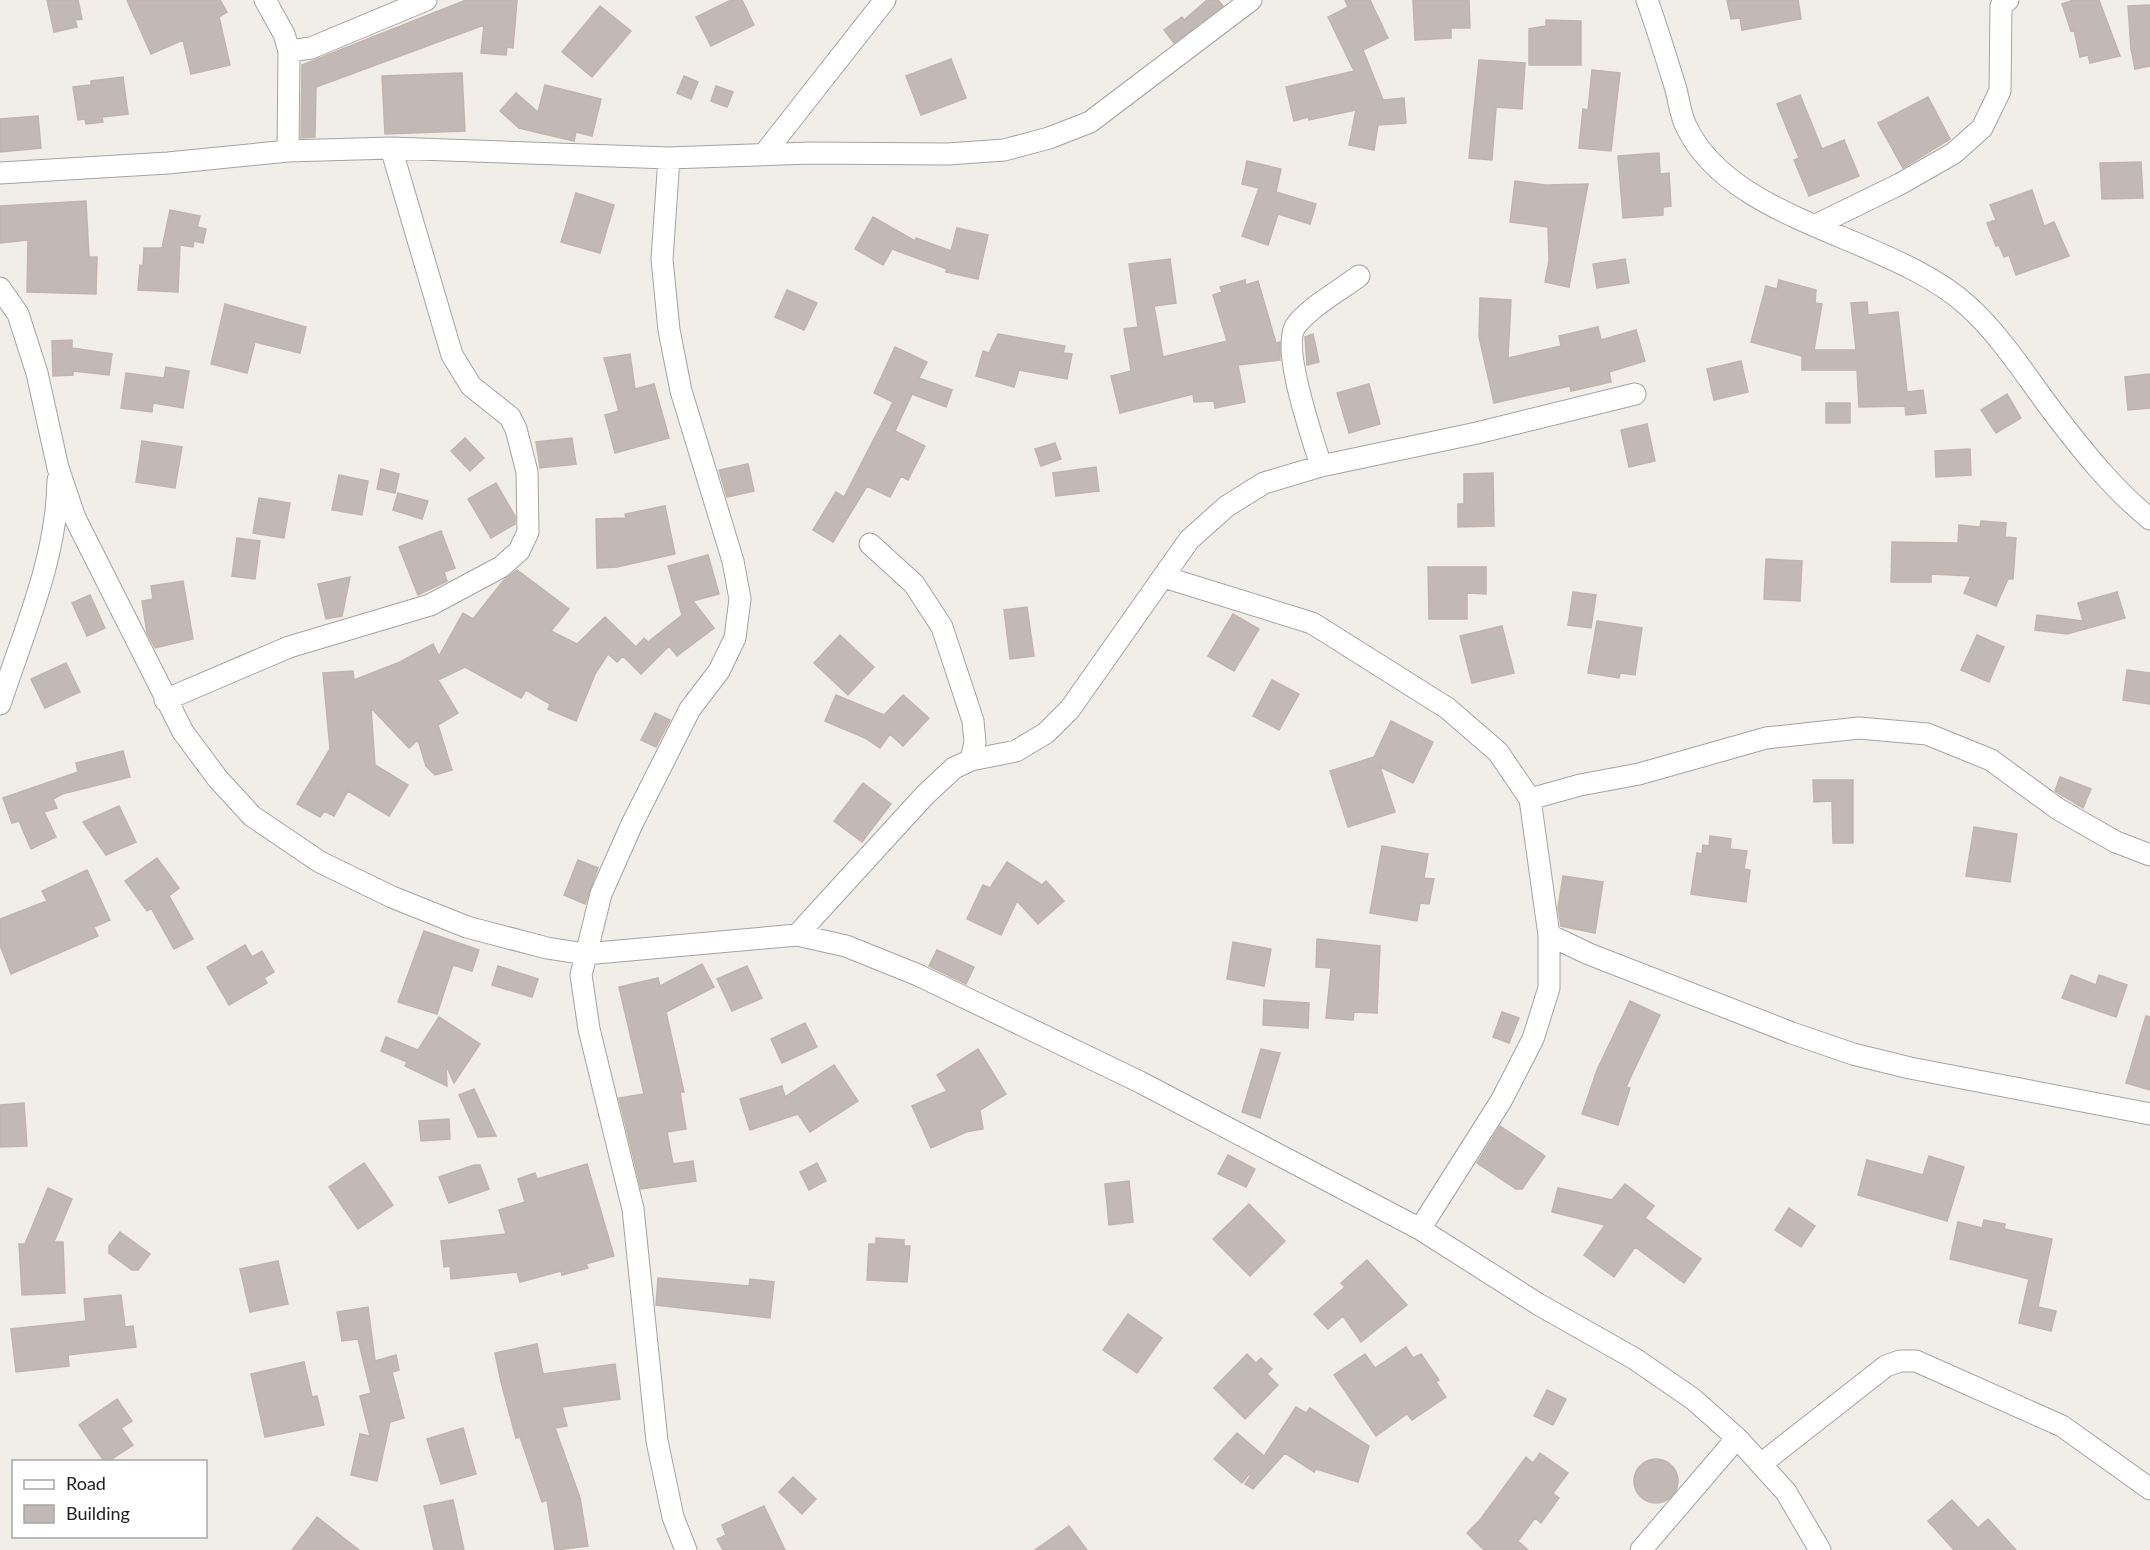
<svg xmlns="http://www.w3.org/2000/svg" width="2150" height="1550" viewBox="0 0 2150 1550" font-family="Lato,sans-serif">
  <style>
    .building { fill: #c2b9b6; stroke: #c2b4ad; stroke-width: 1.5 }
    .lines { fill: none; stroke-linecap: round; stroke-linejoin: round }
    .minor-casing { stroke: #a3a3a3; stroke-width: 23 }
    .minor { stroke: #fff; stroke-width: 21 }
  </style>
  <rect width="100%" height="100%" fill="#f1eeea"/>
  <path class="building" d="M47,0H78L82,19L75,20L77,27L54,32Z
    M127,0H220L227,12L219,17L230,65L191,74L183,40L151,54Z
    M466,0H517L513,48L507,47L506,55L481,53L484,25L316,87L315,137L301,138L302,65Z
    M731,0H742L754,25L711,46L696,17Z
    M1207,0H1218L1223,6L1174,43L1164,30L1182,17L1184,20Z
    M1345,0H1370L1388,38L1363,50L1383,100L1404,98L1406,123L1378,125L1374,150L1349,145L1356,110L1309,120L1308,117L1294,121L1286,87L1354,71L1328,17L1348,7Z
    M1413,0H1469L1470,28H1451V38L1415,40Z
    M1727,0H1798L1801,19L1742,30L1740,18L1731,19Z
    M2074,0H2099L2120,56L2090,63L2088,55L2080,57L2074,30L2071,31L2062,4Z
    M2150,5V66L2135,69L2131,49L2128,6Z
    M600,6L631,31L592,77L562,52Z
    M1546,20L1581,21V65H1529V29L1546,26Z
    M951,59L966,98L921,115L906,76Z
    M1479,60L1525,63L1522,109L1496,107L1492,160L1469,158Z
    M1592,70L1620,73L1611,151L1579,148L1583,109L1588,110Z
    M462,73L465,131L385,134L382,76Z
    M684,76L698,82L691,99L677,93Z
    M123,77L128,114L102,117L103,122L86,124L85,119L78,120L73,87L91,85V81Z
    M545,85L601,99L592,136L576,132L574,141L519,128L500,111L516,93L538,112Z
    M716,86L733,92L727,107L711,101Z
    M1800,95L1822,149L1844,140L1859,176L1809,196L1794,160L1799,158L1777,104Z
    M1928,97L1950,139L1903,168L1878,123Z
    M38,116L41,148L0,152V119Z
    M1659,153L1660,174L1669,173L1671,206L1663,207V215L1623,218L1618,156Z
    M1247,161L1281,169L1276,192L1316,204L1310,224L1278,214L1268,245L1242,236L1259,188L1242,184Z
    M2141,162L2143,198L2102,199L2100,163Z
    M1515,181L1546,185L1588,184L1569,287L1545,282L1549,261L1548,227L1510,222Z
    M2032,190L2044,226L2054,222L2069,256L2016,275L2009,255L2004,257L1999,245L1996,246L1987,223L1996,220L1990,205Z
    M576,193L614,205L600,253L561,242Z
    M86,201L89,257H97L96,294L27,292L28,240L0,243V206Z
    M170,210L200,216L197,227L206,229L203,243L194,241L193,247L180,245L178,292L138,290L140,265L143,266L144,248H162Z
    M873,217L915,241L916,238L951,251L957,228L988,235L978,279L946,272L947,269L892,249L883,265L855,249Z
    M1170,259L1176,303L1154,306L1163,357L1227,341L1213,295L1222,292L1220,287L1245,280L1246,285L1258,281L1276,343L1280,342V360L1238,365L1245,402L1215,408L1214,401L1194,402L1193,394L1120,413L1111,376L1131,371L1124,329L1138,327L1129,264Z
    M1625,259L1629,283L1597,288L1593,264Z
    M1779,280L1816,290L1815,303L1822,304L1814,350H1856L1851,303L1867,302L1868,315L1898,312L1907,392L1923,390L1926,413L1906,415L1905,406L1859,407L1857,370H1802V356L1751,342L1766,286L1777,289Z
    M787,290L817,303L804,330L775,317Z
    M1480,298L1511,300L1508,358L1561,346L1559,336L1598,327L1601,340L1636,330L1645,361L1609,372L1611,382L1571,391L1570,386L1494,403L1479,337Z
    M225,304L306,327L300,353L255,342L247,373L211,364Z
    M998,334L1065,346L1063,353L1072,354L1067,379L1019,370L1014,387L976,376L983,351L989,353Z
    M1313,334L1319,362L1307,365L1305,337Z
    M72,340V348L112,354L109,375L73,371V375L53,376L52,341Z
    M895,347L927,362L919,378L952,390L946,407L912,394L895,431L925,446L908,480L901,476L890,497L867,486L833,542L813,530L836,492L844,497L893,402L874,393Z
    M630,354L635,389L654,384L669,438L615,453L605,415L619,411L604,358Z
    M1741,361L1748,392L1714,400L1707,369Z
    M166,367L189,371L183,408L153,403L152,412L121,408L126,373L164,378Z
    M2150,374V408L2128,410L2125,377Z
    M1369,384L1380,424L1349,433L1337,393Z
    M2007,394L2021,418L1996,433L1981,410Z
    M1826,403H1850V423H1826Z
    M1647,424L1655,461L1629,467L1621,430Z
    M465,438L484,458L470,471L451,451Z
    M572,438L576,464L540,468L536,442Z
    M142,441L182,447L175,488L136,482Z
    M1055,443L1061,459L1041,466L1035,449Z
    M1970,449L1971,475L1936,477L1935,451Z
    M748,464L754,491L727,497L719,470Z
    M1096,467L1099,491L1056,496L1053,473Z
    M381,469L399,474L395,493L377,489Z
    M1493,473L1494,526L1458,527V504H1464V474Z
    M339,475L368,481L362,515L332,510Z
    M496,483L515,516V524L491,538L468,499Z
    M398,493L428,501L422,519L393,510Z
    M259,498L290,503L284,538L253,533Z
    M665,506L675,554L617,567L597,568L596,519L626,518L625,514Z
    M1981,521L2006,523L2005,537L2016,538L2013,579H2008L1996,606L1964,593L1971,576L1931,574V582H1891L1892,542L1958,543L1959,525L1980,527Z
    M441,531L455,568L444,572L447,581L418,595L399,547Z
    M237,538L260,541L255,579L232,576Z
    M708,555L719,594L693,601L714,628L677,656L669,646L641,674L623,656L617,662L608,654L595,674L576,721L548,709L550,704L526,690L521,698L465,667L438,680L458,713L438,725L452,770L435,775L426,766L418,740L409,748L371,708L375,765L408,785L389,816L348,791L334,816L324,811L320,817L297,804L330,749L323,673L353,671L354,680L400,662L433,644L439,656L463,613L473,619L503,581L517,570L569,609L551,631L577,644L605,617L636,647L644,638L648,642L682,615L668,566Z
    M1766,559L1802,561L1800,601L1764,599Z
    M1428,567H1486V594L1467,593V619H1429Z
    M350,577L342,616L326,619L318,584Z
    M183,581L193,639L155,648L147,633L142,601L153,599L151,586Z
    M1573,592L1596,595L1591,628L1568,625Z
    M2117,592L2125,618L2067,634L2035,630L2037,615L2083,621L2078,603Z
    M90,595L105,628L87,636L72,603Z
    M1027,607L1034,656L1010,659L1004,610Z
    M1233,614L1259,629L1234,671L1208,656Z
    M1597,621L1642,628L1635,675L1620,673L1619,678L1588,673Z
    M1502,626L1514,673L1472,683L1460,636Z
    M840,635L874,667L848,695L814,663Z
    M1977,635L2004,647L1989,682L1961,670Z
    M66,663L80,692L45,708L31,679Z
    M2127,670L2150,673V704L2123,700Z
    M1272,680L1299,694L1279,730L1253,716Z
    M836,695L884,715L903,695L929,718L903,746L890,734L880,748L865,738L825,721Z
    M655,713L670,720L656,747L641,740Z
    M1391,721L1433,742L1413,783L1380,767L1395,812L1348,827L1330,771L1374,757Z
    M123,751L130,777L62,794L53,799L57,808L44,812L56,837L31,849L19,821L12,823L3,798L78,772L76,763Z
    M2060,777L2091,789L2083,808L2055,791Z
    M1813,780H1853V843H1833L1832,801L1814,802Z
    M863,783L891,804L862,842L834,821Z
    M119,806L136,842L106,855L83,822Z
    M1974,827L2017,834L2010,882L1966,876Z
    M1710,836L1731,839L1730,849L1747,851L1744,869L1750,870L1746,902L1691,894L1697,853L1702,854L1703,845L1709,846Z
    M1382,846L1428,854L1424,878L1434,879L1429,904L1420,903L1417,921L1370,913Z
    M157,858L179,888L169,896L193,939L174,949L151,908L147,911L125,881Z
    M578,860L598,868L585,904L564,895Z
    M1007,862L1042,885L1046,881L1064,901L1038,924L1017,901L1001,935L967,919L983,885L990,888Z
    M87,870L110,920L94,927L98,936L11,974L0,945V919L47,901L42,891Z
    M1563,876L1603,882L1595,933L1561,926L1558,908Z
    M424,931L479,950L472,971L453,965L437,1014L398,1002Z
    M1317,939L1380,946L1377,1013L1354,1012L1353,1020L1326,1018L1331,968L1316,967Z
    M1233,942L1271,949L1264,986L1227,979Z
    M245,945L252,957L262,951L274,972L264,978L267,983L229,1005L207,967Z
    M937,950L974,967L966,984L929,966Z
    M702,964L714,987L666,1012L684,1092H680L686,1129L667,1132L673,1164L693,1161L696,1181L641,1189L619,1098L644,1094L619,987L658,978L660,986Z
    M498,966L538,979L532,997L492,985Z
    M747,966L762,998L732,1011L717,979Z
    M2071,975L2096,985L2099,975L2127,985L2116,1017L2062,998Z
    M1264,1000L1309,1003L1308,1028L1263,1025Z
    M1630,1001L1660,1015L1626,1087L1630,1088L1618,1125L1582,1114L1597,1070Z
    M1502,1012L1519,1018L1509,1043L1493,1037Z
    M2146,1016L2150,1017V1090L2126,1083Z
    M439,1017L480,1044L454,1083L446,1065L447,1086L405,1066L407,1062L381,1051L386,1037L418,1050Z
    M805,1023L817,1047L782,1063L771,1039Z
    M978,1049L1006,1094L980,1110L983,1129L966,1132L931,1148L912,1106L947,1091L937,1075Z
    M1261,1049L1280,1053L1260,1118L1242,1112Z
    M834,1065L858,1101L810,1132L798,1114L750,1130L740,1099L782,1086L785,1097Z
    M474,1089L496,1136L478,1137L459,1095Z
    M24,1103L27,1146L0,1147V1105Z
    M449,1119L450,1139L421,1141L419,1121Z
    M1500,1126L1545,1156L1522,1189H1516L1477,1163Z
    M1228,1155L1255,1169L1246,1187L1218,1174Z
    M1929,1156L1964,1167L1947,1221L1858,1195L1867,1160L1923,1175Z
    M364,1163L393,1205L358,1229L329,1187Z
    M817,1163L826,1181L809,1190L800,1172Z
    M587,1164L614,1256L586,1264L588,1268L562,1275L561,1271L520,1282L517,1272L451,1279L450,1266L444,1267L441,1241L506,1234L499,1210L525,1202L518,1179L535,1173L537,1179Z
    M474,1165H480L489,1189L449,1203L439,1177Z
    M1129,1181L1133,1222L1109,1225L1105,1184Z
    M1625,1184L1654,1206L1645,1218L1701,1259L1684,1283L1635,1247L1614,1277L1584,1255L1605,1225L1552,1212L1558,1188L1612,1200Z
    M48,1188L72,1199L54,1242H63L65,1293L22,1295L19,1244H25Z
    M1249,1204L1285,1241L1250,1276L1213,1239Z
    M1789,1208L1815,1226L1801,1247L1775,1230Z
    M1984,1220L2005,1224L2004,1229L2052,1239L2038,1307L2056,1311L2051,1331L2019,1323L2029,1279L1950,1259L1958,1222L1982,1228Z
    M120,1232L150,1254L138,1270H132L109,1253V1246Z
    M876,1238L904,1240V1246H910L907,1282L867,1280L869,1244H876Z
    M1367,1260L1407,1305L1361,1342L1343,1316L1328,1329L1314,1314L1345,1287L1341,1283Z
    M278,1261L288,1304L250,1312L240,1269Z
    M658,1278L749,1286L750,1279L774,1282L770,1318L656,1305Z
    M121,1295L125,1327L133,1326L136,1347L68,1355L69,1366L16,1372L11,1329L86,1321L84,1299Z
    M368,1307L375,1361L396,1355L399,1370L392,1372L404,1418L390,1422L377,1481L351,1475L360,1434L370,1436L360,1396L371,1393L358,1339L342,1341L337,1312Z
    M1128,1314L1162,1338L1137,1373L1103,1350Z
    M537,1344L543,1374L615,1364L620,1399L562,1407L567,1426L555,1428L580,1498L588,1546L555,1550L547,1500L542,1502L520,1437L516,1438L501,1382L495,1353Z
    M1406,1347L1413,1358L1421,1354L1439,1380L1436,1382L1446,1397L1412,1420L1407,1414L1376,1436L1334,1375L1365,1354L1375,1368Z
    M1247,1354L1256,1363L1261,1358L1272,1369L1267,1374L1278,1385L1245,1419L1214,1388Z
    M304,1362L312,1397L317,1396L324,1425L265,1437L251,1374Z
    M1547,1390L1566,1399L1553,1425L1534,1416Z
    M117,1399L132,1421L121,1428L133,1445L109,1461H104L79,1425Z
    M1296,1407L1306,1413L1310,1408L1369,1446L1358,1482L1316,1469L1314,1472L1285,1453L1253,1489L1245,1484L1251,1475L1249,1474L1242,1483L1214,1459L1237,1433L1264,1456Z
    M463,1428L476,1474L441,1484L427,1439Z
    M1540,1453L1568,1473L1553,1493L1559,1498L1541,1523L1535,1518L1518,1541L1528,1550H1484L1467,1533L1480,1520L1526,1457L1533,1463Z
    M1634 1481a22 22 0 1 1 44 0a22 22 0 1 1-44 0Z
    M793,1477L816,1499L802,1514L779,1492Z
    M453,1500L464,1550H434L424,1506Z
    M1952,1500L1978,1528L1988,1519L2016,1550H1954L1928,1521Z
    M764,1506L785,1550H723L717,1539L726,1535L722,1525Z
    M317,1517L359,1550H292Z
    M1069,1526L1087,1550H1035Z"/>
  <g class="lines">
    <defs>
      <path id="minor" d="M265,0L284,34L289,51L288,151
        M1647,0C1657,28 1666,57 1675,86C1679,99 1680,114 1686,126C1731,223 1892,236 1968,306C2001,336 2026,376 2053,412C2082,450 2113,489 2150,519
        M289,51L311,48L426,0
        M764,154L885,0
        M669,158L662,259L669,330L681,391L733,561L740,599L735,638L719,671L690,709L632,824L601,894L581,975L589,1029L633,1209L657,1441L673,1517L686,1550
        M0,173L168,163L288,151L391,148L669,158L810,153L948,154L1004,150L1049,138L1090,122L1251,0
        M1816,225L1900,184L1954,153L1982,128L2000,91L2001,6L2008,0
        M0,288L18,314L37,373L58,468L75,518L183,732L218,779L252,816L320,862L392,897L467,927L547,948L585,954L797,935L846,946L918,975L1140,1082L1420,1229L1538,1304L1635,1359L1693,1399L1737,1438L1786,1492L1820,1550
        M1321,466C1313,439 1279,344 1297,324C1313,305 1339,291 1359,276
        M870,544L914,584L942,627L973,721L975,742L971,760
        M1164,577L1312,623L1447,708L1498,752L1530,799L1549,935V988L1533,1039L1501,1101L1420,1229
        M165,700L289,647L430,605L501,567L519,551L528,532L527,472L516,429L510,417L471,386L452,355L391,148
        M0,704C24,631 57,558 58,480
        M1530,799L1580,785L1639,774L1766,738L1859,728L1927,734L1991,760L2058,809L2116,842L2150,855
        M797,935L925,795L954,768L971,760L1016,751L1046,733L1070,709L1189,540L1227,506L1264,483L1321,466L1477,433L1635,394
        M1549,935L1589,954L1792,1033L1853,1054L1910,1068L2150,1114
        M1761,1464L1886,1366L1900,1361H1916L2062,1426L2150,1489
        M1641,1550L1737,1438"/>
    </defs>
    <use href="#minor" class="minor-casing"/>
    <use href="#minor" class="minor"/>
  </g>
  <rect x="12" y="1460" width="195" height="78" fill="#ffffff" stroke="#a7a7a7" stroke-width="1.5"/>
  <rect x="24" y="1480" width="30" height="9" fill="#ffffff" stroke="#a7a7a7" stroke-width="1.5"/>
  <text x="66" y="1490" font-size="18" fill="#222222">Road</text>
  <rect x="24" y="1505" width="30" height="18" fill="#c2b9b6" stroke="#a7a7a7" stroke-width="1.5"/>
  <text x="66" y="1520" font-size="18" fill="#222222">Building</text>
</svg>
